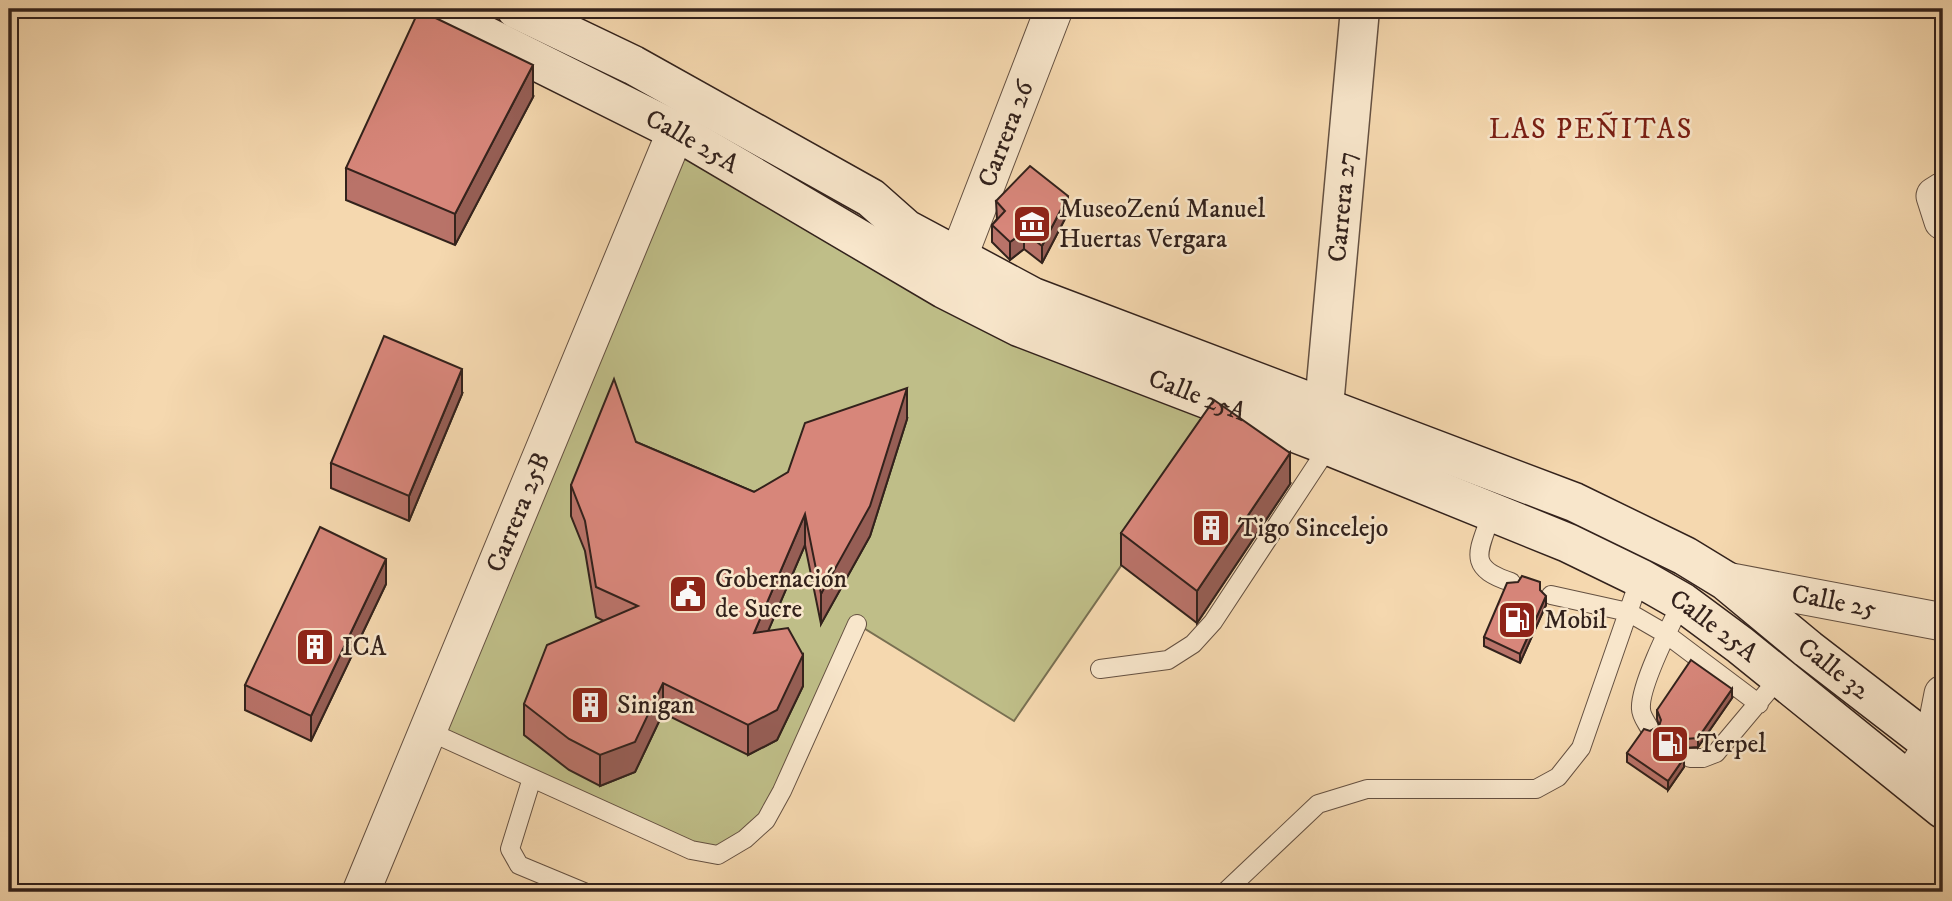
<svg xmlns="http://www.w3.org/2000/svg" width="1952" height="901" viewBox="0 0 1952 901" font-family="'IM FELL DW Pica',serif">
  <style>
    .green { fill: #bfbe88; stroke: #797052; stroke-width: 2 }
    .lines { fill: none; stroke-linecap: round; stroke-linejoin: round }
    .service-casing { stroke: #645041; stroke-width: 20 }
    .minor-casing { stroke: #645041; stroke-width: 39 }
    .tertiary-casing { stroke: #645041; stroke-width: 41 }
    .secondary-casing { stroke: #33221c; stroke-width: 41 }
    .service { stroke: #f8e6cb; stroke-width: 18 }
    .minor { stroke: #f8e6cb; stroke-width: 37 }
    .tertiary { stroke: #f8e6cb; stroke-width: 38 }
    .secondary { stroke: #f8e6cb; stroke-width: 38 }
    .wall { fill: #b97369; stroke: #33221c; stroke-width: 2 }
    .shaded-wall { fill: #965e55; stroke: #33221c; stroke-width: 2 }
    .building { fill: #d7867a; stroke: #33221c; stroke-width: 2 }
    .labels { text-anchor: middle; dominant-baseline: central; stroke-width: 5; stroke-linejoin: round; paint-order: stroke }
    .street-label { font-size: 26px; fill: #33221c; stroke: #f8e6cb }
    .poi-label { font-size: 26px; fill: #33221c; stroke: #f8e6cb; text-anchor: start }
    .neighbourhood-label { font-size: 28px; letter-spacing: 2px; fill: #7a1f14; stroke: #f8e6cb }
  </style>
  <rect width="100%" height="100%" fill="#f5d8af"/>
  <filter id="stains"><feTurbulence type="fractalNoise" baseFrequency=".00286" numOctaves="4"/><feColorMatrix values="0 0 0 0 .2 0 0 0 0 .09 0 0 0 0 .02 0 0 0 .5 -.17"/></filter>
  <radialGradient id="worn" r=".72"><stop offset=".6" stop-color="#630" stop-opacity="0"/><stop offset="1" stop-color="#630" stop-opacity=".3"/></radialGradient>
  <path class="green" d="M676,131L1221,405L1214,431L1014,721L857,624L766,820L718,855L426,730Z"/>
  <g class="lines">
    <defs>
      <path id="service" d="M1492,512C1480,550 1464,567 1511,582
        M1551,595L1628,612L1666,634L1759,704
        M1100,669L1168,660L1193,644L1213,622L1329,446
        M1650,729C1647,723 1641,716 1641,709C1639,687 1671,624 1682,602
        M426,730L691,850L718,855L745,839L766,820L782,791L857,624
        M1690,758H1703L1716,753L1779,678
        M532,778L510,849L519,865L584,892
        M1225,892L1318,804L1367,789H1536L1558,777L1581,748L1640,578"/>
      <g id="minor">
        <path d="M1943,191L1935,196L1943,221"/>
        <path id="s1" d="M958,258L1054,9"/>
        <path id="s2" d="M1726,581L1943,622"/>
        <path d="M1909,781L1933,745L1943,694"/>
        <path id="s3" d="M361,892L676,131"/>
      </g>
      <g id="tertiary">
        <path id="s4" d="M1324,406L1360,9"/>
      </g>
      <g id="secondary">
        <path id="s5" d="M432,9L676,131L944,289L1019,327L1329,446L1568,543L1640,578L1682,602L1740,645L1943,809"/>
        <path id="s6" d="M516,9L633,65L871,198L906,229L1033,297L1574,502L1685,556L1726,581L1808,649L1943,753"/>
      </g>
    </defs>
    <use href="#service" class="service-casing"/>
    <use href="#minor" class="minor-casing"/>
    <use href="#tertiary" class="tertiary-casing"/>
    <use href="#secondary" class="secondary-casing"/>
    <use href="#service" class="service"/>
    <use href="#minor" class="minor"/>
    <use href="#tertiary" class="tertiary"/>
    <use href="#secondary" class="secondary"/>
  </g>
  <path class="wall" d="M533,97L455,245L346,200V168Z
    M996,201L1068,213L1042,263L1024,249L1010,260L992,242V225L997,219Z
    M462,394L409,521L331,488V463Z
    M907,419L870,536L821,624L805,545L768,631L803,686L777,740L748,755L663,713L635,772L600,786L569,770L524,735V704L604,621L596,617L585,551L571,516V485L636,442L754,492Z
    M1290,484L1197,623L1121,565V533Z
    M386,584L311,741L245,710V685Z
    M1540,590L1546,605L1520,663L1484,646V637Z
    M1732,698L1698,747L1685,748L1681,752L1684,767L1668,790L1627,762V753L1650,731L1659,726L1657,719V710Z"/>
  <path class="shaded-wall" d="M533,65V97L455,245V214Z
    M1068,196V213L1042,263V246Z
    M1024,232V249L1010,260V242Z
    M462,369V394L409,521V496Z
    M907,388V419L870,536L821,624V594Z
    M1290,453V484L1197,623V591Z
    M805,514V545L754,664V633Z
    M386,559V584L311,741V716Z
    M1546,596V605L1520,663V654Z
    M803,655V686L777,740L748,755V725Z
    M663,683V713L635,772L600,786V755Z
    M1732,689V698L1698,747V738Z
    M1685,739V748L1681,752L1679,759V750L1681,743Z
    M1684,758V767L1668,790V781Z"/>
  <path class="building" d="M419,10L533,65L455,214L346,168Z
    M1030,166L1068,196L1042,246L1024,232L1010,242L992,225L1005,211L996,201Z
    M384,336L462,369L409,496L331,463Z
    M614,379L636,442L754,492L788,472L805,423L907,388L870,506L821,594L805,514L754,633L788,628L803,655L777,710L748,725L663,683L635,742L600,755L569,739L524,704L547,645L638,606L596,587L585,521L571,485Z
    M1214,400L1290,453L1197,591L1121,533Z
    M320,527L386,559L311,716L245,685Z
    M1522,576L1540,582V590L1546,596L1520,654L1484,637L1507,583L1518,582Z
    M1691,660L1732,689L1698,738L1685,739L1681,743L1679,750L1684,758L1668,781L1627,753L1644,729L1650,731L1659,726L1661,720L1657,710Z"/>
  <defs>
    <symbol id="museum-square" viewBox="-11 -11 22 22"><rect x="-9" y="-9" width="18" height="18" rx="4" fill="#8f2418" stroke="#f8e6cb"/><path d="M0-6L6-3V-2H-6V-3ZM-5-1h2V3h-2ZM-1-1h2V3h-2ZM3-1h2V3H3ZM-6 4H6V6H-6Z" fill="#fff"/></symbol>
    <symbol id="building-square" viewBox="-11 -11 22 22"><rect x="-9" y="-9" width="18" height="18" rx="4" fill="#8f2418" stroke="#f8e6cb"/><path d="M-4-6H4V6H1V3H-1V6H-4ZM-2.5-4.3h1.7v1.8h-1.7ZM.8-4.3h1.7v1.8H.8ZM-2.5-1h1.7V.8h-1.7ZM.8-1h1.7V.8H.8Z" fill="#fff"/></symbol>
    <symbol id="civic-square" viewBox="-11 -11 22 22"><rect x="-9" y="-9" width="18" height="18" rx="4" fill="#8f2418" stroke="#f8e6cb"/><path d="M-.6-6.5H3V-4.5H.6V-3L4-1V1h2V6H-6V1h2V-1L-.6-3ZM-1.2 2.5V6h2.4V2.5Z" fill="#fff"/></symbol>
    <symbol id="fuel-square" viewBox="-11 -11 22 22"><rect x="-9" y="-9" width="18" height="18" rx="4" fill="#8f2418" stroke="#f8e6cb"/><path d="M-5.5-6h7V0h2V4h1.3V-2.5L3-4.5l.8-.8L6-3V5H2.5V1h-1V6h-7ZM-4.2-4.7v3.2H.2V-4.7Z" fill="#fff"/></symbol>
  </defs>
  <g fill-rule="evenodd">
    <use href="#museum-square" x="1010" y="202" width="44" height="44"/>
    <use href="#building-square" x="1189" y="506" width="44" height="44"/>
    <use href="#civic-square" x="666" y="572" width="44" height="44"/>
    <use href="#fuel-square" x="1495" y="598" width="44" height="44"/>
    <use href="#building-square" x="293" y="625" width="44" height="44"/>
    <use href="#building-square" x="568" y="683" width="44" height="44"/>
    <use href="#fuel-square" x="1648" y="722" width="44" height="44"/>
  </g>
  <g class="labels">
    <g class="street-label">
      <text stroke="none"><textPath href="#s1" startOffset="133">Carrera 26</textPath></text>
      <text stroke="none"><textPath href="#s5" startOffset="292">Calle 25A</textPath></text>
      <text stroke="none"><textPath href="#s4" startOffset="200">Carrera 27</textPath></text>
      <text stroke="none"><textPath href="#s5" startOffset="859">Calle 25A</textPath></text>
      <text stroke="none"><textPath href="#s3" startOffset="411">Carrera 25B</textPath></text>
      <text stroke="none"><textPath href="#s2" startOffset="110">Calle 25</textPath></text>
      <text stroke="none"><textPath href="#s5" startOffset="1426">Calle 25A</textPath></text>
      <text stroke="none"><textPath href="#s6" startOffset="1482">Calle 32</textPath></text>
    </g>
    <g class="poi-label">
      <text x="1059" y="209">MuseoZenú Manuel<tspan x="1059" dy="30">Huertas Vergara</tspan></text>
      <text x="1238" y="528">Tigo Sincelejo</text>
      <text x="715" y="579">Gobernación<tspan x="715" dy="30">de Sucre</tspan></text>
      <text x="1544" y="620">Mobil</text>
      <text x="342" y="647">ICA</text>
      <text x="617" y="705">Sinigan</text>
      <text x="1697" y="744">Terpel</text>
    </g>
    <g class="neighbourhood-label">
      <text x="1591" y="129">LAS PEÑITAS</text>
    </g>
  </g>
  <rect width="1952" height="901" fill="none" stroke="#f5d8af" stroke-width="35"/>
  <rect x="10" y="10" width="1931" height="880" fill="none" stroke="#33221c" stroke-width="3.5"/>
  <rect x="18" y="18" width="1917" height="866" fill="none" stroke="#33221c" stroke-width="2"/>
  <rect width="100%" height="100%" filter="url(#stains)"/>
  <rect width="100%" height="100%" fill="url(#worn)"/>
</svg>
